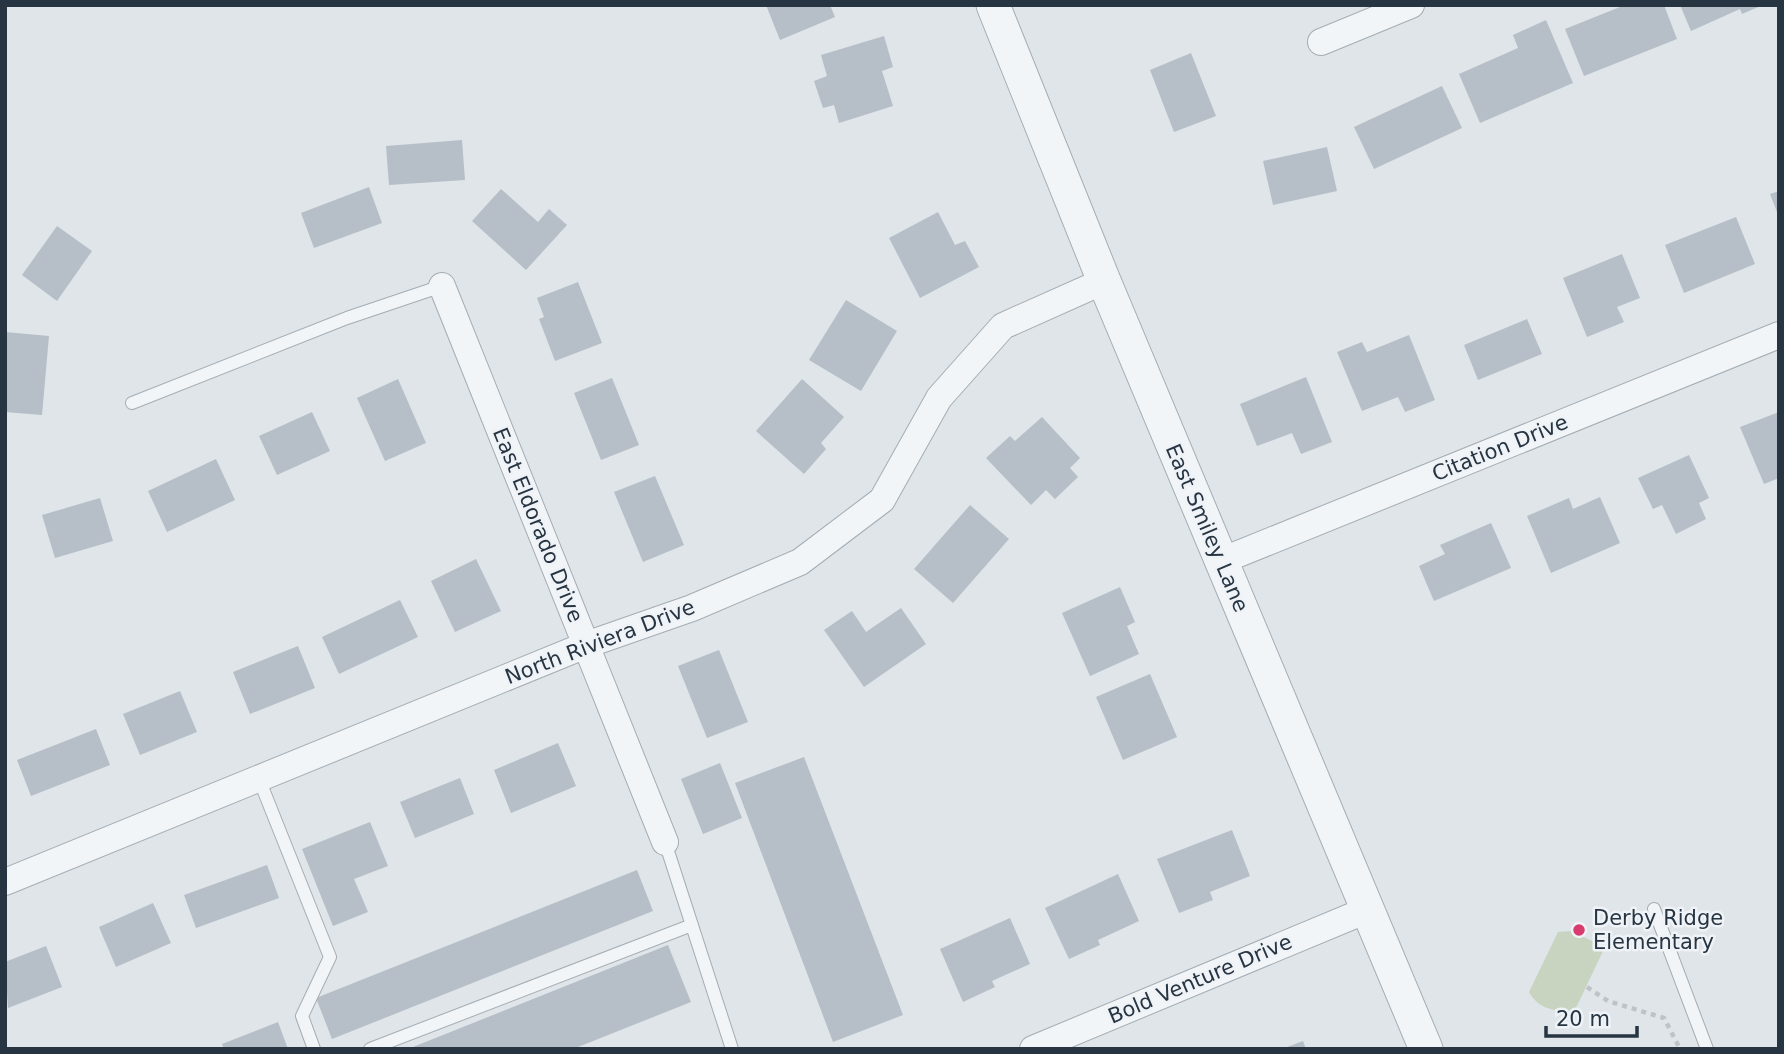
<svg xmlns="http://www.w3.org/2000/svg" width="1784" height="1054" viewBox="0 0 1784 1054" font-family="'DejaVu Sans',sans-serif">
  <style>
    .green { fill: #c8d4bf }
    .building { fill: #b6bfc7 }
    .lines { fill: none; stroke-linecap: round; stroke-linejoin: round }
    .service-casing { stroke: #a4adb4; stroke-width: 14 }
    .minor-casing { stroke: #a4adb4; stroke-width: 28 }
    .tertiary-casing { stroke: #a4adb4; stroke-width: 35 }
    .path { stroke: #bdc3c8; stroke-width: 4.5; stroke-dasharray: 5 5; stroke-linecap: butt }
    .service { stroke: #f2f5f7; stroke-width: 12 }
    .minor { stroke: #f2f5f7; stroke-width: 26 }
    .tertiary { stroke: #f2f5f7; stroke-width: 33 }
    .poi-dot { fill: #d83b6e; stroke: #eff3f7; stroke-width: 2.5 }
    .labels { text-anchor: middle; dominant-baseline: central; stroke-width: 5; stroke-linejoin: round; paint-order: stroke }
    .street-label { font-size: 21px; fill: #273542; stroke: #eff3f7 }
    .poi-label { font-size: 21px; fill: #273542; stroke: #eff3f7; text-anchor: start }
  </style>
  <rect width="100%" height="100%" fill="#dfe5e9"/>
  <path class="green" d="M1572,931L1598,944L1603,951L1575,1010C1556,1012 1539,1010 1529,992L1558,932Z"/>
  <path class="building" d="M766,5H830L835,17L780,40Z
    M1625,5H1664L1677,39L1584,76L1565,29Z
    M1680,5H1763L1742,14L1740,9L1691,31Z
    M1546,20L1573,83L1480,123L1459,74L1518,48L1513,35Z
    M884,36L893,67L882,71L893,106L839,123L834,105L823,108L814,81L827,76L821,55Z
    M1191,53L1216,116L1174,132L1150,70Z
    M1442,86L1462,128L1374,169L1354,127Z
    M462,140L465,180L389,185L386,146Z
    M1327,147L1337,191L1273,205L1263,161Z
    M369,187L382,223L314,248L301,213Z
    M501,189L538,222L549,209L567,225L526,270L472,221Z
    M1779,191V217L1770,194Z
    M938,212L955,245L965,241L979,267L920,298L889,238Z
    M1736,217L1755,264L1684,293L1665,245Z
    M57,226L92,251L57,301L22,275Z
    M1622,254L1640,298L1617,307L1624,322L1587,337L1563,278Z
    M578,282L602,343L555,361L539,319L544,317L537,298Z
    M846,300L897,331L861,391L809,360Z
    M1527,319L1542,354L1478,380L1464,345Z
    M5,332L49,336L42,415L5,412Z
    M1409,335L1435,400L1405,412L1398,397L1362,411L1337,352L1362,342L1367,352Z
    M1306,377L1332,442L1301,454L1292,433L1257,446L1240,404Z
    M612,378L639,445L601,460L574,393Z
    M398,379L426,443L385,461L357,398Z
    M802,379L844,417L821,443L826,449L804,474L756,431Z
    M312,412L330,451L277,475L259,436Z
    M1779,412V478L1764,484L1740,427Z
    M1042,417L1080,458L1070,468L1078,477L1055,499L1046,490L1031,505L986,458L1010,436L1015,441Z
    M1689,455L1709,498L1699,503L1706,519L1676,534L1662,505L1653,509L1638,478Z
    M216,459L235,500L167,532L148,491Z
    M655,476L684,545L643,562L614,492Z
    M1600,497L1620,543L1551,573L1527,516L1569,498L1573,509Z
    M100,498L113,541L55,558L42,515Z
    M970,505L1009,539L953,603L914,569Z
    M1491,523L1511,568L1434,601L1419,566L1445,554L1440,545Z
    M476,559L501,611L455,632L431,581Z
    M1120,587L1135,622L1127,626L1139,654L1090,676L1062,613Z
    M400,600L418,637L339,674L322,637Z
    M901,608L926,644L864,687L824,630L852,611L866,632Z
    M298,646L315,688L250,714L233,672Z
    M719,650L748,722L707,738L678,666Z
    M1150,674L1177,737L1123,760L1096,697Z
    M180,691L197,732L140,755L123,714Z
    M96,729L110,765L31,796L17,760Z
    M558,743L576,786L511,813L494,770Z
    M804,757L903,1015L833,1042L735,783Z
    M720,763L742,818L703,834L681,779Z
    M460,778L474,814L415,838L400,802Z
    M370,822L388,866L354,879L368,912L333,926L302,849Z
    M1232,830L1250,876L1210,892L1213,900L1179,913L1157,859Z
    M267,865L279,898L196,928L184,895Z
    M637,870L653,911L332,1039L316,998Z
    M1118,874L1139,921L1098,940L1100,945L1069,959L1045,908Z
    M153,903L171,943L116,967L99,927Z
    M1010,918L1030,964L992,981L995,987L963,1002L940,949Z
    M668,945L691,1002L573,1049H408Z
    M46,946L62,987L8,1008L5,962Z
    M278,1022L288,1049H224L222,1044Z
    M1303,1041L1306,1049H1282Z"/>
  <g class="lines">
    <defs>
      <path id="service" d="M132,403L347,318L442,286
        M259,779L330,957L302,1016L314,1049
        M665,842L732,1049
        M1654,909L1707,1049
        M370,1049L692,925"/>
      <path id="minor" d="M1321,42L1411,5
        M442,286L665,842
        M1221,561L1779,335
        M5,882L586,645L692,608L800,562L882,500L939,398L1003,326L1104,281
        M1033,1049L1367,910"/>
      <path id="tertiary" d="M993,5L1104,281L1426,1049"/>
    </defs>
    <use href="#service" class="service-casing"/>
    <use href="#minor" class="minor-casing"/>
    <use href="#tertiary" class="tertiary-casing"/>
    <path class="path" d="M1587,987L1608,1001L1664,1018L1680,1049"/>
    <use href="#service" class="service"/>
    <use href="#minor" class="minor"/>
    <use href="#tertiary" class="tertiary"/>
  </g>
  <circle class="poi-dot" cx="1579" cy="930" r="7"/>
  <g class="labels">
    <g class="street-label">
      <text transform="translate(1500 448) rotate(-22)">Citation Drive</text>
      <text transform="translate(538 525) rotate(68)">East Eldorado Drive</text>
      <text transform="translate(1207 528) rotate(67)">East Smiley Lane</text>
      <text transform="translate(600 642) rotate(-21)">North Riviera Drive</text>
      <text transform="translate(1200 979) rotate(-23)">Bold Venture Drive</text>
    </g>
    <g class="poi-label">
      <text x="1593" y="918">Derby Ridge<tspan x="1593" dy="24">Elementary</tspan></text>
    </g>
  </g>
  <rect width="1784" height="1054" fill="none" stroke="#273542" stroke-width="14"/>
  <path d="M1546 1026v10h91v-10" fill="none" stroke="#273542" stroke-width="3.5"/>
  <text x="1556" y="1026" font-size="21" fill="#273542" stroke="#eff3f7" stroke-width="5" paint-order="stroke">20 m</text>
</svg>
